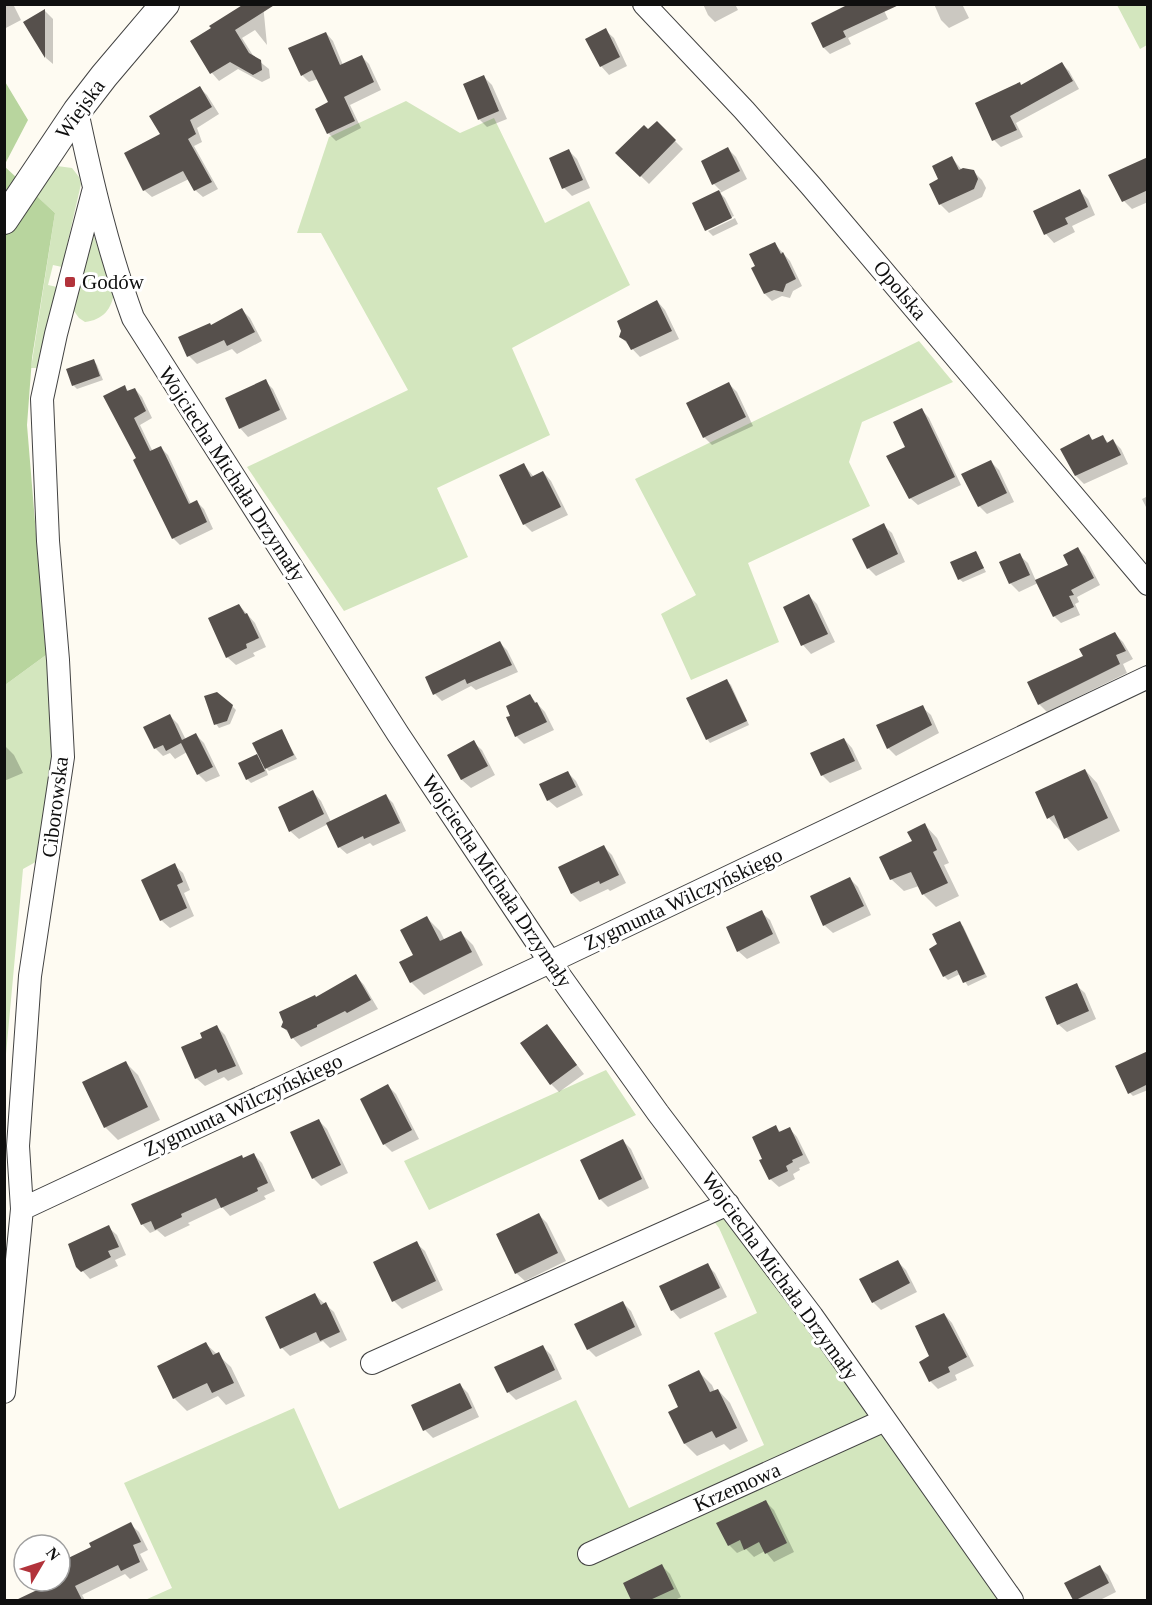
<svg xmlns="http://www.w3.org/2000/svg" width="1152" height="1605" viewBox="0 0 1152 1605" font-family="'Times New Roman',serif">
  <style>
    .green { fill: #d3e6be }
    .forest { fill: #b8d59e }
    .shadow { fill: #0003 }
    .building { fill: #56504c }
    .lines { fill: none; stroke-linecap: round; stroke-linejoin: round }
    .minor-casing { stroke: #424242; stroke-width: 24 }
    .tertiary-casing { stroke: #424242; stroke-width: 30 }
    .minor { stroke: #fff; stroke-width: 22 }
    .tertiary { stroke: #fff; stroke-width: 28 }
    .poi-dot { fill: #b2333b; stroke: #fff; stroke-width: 2 }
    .labels { text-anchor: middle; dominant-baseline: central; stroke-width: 6; stroke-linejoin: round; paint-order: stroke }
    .street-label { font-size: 21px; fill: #0f0f0f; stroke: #fff }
    .poi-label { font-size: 21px; fill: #0f0f0f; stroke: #fff; text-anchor: start }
  </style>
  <rect width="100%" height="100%" fill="#fefbf2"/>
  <path class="green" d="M1117,5H1147V45L1140,49Z
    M406,101L460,133L494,118L545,223L589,201L630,285L512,348L550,435L437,488L468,557L344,611L247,467L408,390L321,233H297L329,137Z
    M57,166L72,168L79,177L81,184L62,267L53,265L48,285L57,287L37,368H31L55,213L32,192Z
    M92,231L114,292C112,309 103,320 85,322L79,318L74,311Z
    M919,341L953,382L862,422L849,462L870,506L748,563L779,642L691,680L661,614L696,595L635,479Z
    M46,655L51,695L52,749L41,859L23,869L5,1065V685Z
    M606,1070L636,1115L429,1210L404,1161Z
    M719,1217L731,1222L745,1237L1001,1600H145L172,1588L124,1483L294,1408L339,1509L576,1400L629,1508L764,1445L714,1333L757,1313L719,1228L712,1219Z"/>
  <path class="forest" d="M4,80L28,120L5,164H4Z
    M4,166L55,213L32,358L27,425L46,655L5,685Z"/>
  <path class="shadow" d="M4,4H13L21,20L4,29Z
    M239,4H263L267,45L255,30L242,38L254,57L269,69L270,78L262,82L238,69L219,81L212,73L241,8Z
    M703,4H735L738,10L715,22L708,15Z
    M848,4H881L888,19L848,38L851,44L830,54L824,48L813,23L849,6Z
    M934,4H962L969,18L949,28L941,20Z
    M45,11L53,19V64L46,58L26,22Z
    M605,30L614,38L627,66L609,75L601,66Z
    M326,33L333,41L343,65L361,56L369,64L381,90L350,105L361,128L336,141L328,133L330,103L318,79L309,82L302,75Z
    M1062,64L1069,71L1079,89L1016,123L1023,137L1001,147L994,140L1021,86Z
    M484,77L492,85L507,119L487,127L479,119Z
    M200,88L207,95L219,114L197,128L202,142L194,146L218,189L203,197L195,190L189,179L152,197L144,190L162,135Z
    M657,123L683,149L649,184L617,153L648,132Z
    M728,149L736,157L747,179L720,193L725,198L734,216L707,228V231L694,204L721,191L714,184Z
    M569,151L577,159L590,188L572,196L564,188Z
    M952,158L962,170L973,171L982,180L986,188L982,197L949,213L940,204L931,184L940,180Z
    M1148,161V202L1132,209L1124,201Z
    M1080,191L1088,199L1095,215L1072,226L1075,232L1054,243L1046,234L1035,212Z
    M735,218L738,224L713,236L708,231Z
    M774,243L790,261L802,286L793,291L790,298L782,296L772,301L765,294Z
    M657,301L665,310L679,339L640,357L621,337Z
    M242,310L250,318L262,341L237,354L232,349L197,364L189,356L211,326Z
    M94,361L97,365L103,380L77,389L73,385Z
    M265,381L273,389L287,419L248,437L240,428Z
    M729,384L737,392L753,426L712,445L704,437Z
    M125,387L129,392L135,389L142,397L152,418L140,425L153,452L161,448L168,455L191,504L197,502L204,509L213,529L180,545L173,538L138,459Z
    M922,410L929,418L961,485L918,505L910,498L907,448Z
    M1089,436L1094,441L1102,437L1109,443L1113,441L1121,449L1128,464L1084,484L1076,476Z
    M991,462L999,470L1014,502L987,514L979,506Z
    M524,465L534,477L543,472L551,481L568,515L532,532L524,524Z
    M1148,496V511L1142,499Z
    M883,525L892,533L905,562L876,576L868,568Z
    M1078,549L1085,556L1100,585L1077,597L1079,602L1075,604L1080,615L1061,623L1054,616L1038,583L1019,592L1010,583L1019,555L1028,563L1036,581L1070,565Z
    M976,553L986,572L963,582L959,579Z
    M809,596L817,604L835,642L811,654L803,645L785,607Z
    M239,605L255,623L266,647L253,653L255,656L236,665L227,657Z
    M1114,633L1123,642L1133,659L1123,664L1127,673L1047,712L1039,704L1085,657Z
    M500,643L507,650L518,672L476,690L471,686L442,701L435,694Z
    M727,681L731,685L749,725L710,743L707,739Z
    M530,696L545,712L554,730L524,744L516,736Z
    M232,706L236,710L230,724L219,728L216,724Z
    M922,707L931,715L939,733L896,756L888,748Z
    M170,716L178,724L186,740L196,735L204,743L220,776L206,782L198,774L187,752L175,759L170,753L163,756L155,748Z
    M282,731L297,759L269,771L265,767L268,775L251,783L247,779L257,756L262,761Z
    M844,739L852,748L862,769L830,783L822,775Z
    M473,742L482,750L495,775L471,788L462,780L449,755Z
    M6,747L14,755L23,773L4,781V748Z
    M1085,770L1097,783L1120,831L1078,851L1049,818Z
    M568,773L576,781L583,795L557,808L548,800Z
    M313,792L321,801L331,822L386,796L393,803L406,831L373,846L370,843L347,854L339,847L328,824L299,839L290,831Z
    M925,825L937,838L949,863L944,865L959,896L936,907L924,895L919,886L904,891L891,879Z
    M604,847L612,855L626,883L610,891L608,889L580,902L572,894Z
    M174,865L183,873L190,890L184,893L194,916L170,928L161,920Z
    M850,879L858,887L871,915L833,933L824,925Z
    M761,912L770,920L780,943L747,959L738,951Z
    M427,918L440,931L445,941L461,933L473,945L483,965L424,995L411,982L415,956Z
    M959,923L963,926L987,977L968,986L960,974L948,980L944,976L938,945Z
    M356,976L364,985L378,1009L301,1047L283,1027L316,999Z
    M1076,985L1085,993L1096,1019L1067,1032L1058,1024Z
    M547,1026L584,1074L559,1092L551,1084Z
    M217,1027L225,1035L243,1074L228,1081L224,1077L205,1086L196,1078L204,1039Z
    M1148,1052V1090L1133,1096L1130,1093Z
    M126,1063L138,1075L160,1120L118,1140L105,1127Z
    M388,1086L396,1094L419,1139L392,1152L384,1144Z
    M319,1121L327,1129L348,1173L321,1186L313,1178Z
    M775,1127L781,1132L789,1128L797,1137L810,1163L799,1168L800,1170L793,1174L795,1179L779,1187L770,1179Z
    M623,1141L631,1149L649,1188L608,1207L600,1199Z
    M254,1155L262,1163L275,1191L264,1196L266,1199L230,1216L222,1207L188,1223L190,1225L165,1237L157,1230L150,1233L142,1224Z
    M539,1215L547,1223L566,1261L525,1281L516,1273Z
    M108,1227L117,1235L126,1255L115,1260L118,1266L90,1279L78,1266Z
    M416,1243L425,1251L443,1290L402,1309L394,1301Z
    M897,1261L906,1270L917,1292L881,1310L873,1302Z
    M707,1265L715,1273L727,1297L680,1319L672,1310Z
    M315,1295L334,1312L347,1340L330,1348L323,1341L290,1356L282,1348Z
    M623,1303L631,1311L642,1335L596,1357L588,1349Z
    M944,1314L952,1323L974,1366L955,1375L957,1380L938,1389L930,1381L931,1357Z
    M206,1344L231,1367L245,1396L226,1405L218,1396L187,1411L174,1398Z
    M543,1347L551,1355L562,1379L516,1400L508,1392Z
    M699,1372L712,1385L715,1392L718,1390L730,1403L748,1441L730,1450L724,1444L697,1456L685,1444L680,1408Z
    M459,1384L468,1393L479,1417L433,1438L425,1430Z
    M765,1501L774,1510L794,1552L774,1562L765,1551L754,1557L746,1549L737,1553L729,1545Z
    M130,1524L139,1532L148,1550L140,1554L148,1570L130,1579L125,1574L82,1595L85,1600H38L34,1593L56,1582L55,1581H60V1564L93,1548Z
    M662,1566L670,1574L681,1597L675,1600H633L625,1584Z
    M1099,1567L1108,1575L1116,1592L1100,1600H1074L1066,1584Z"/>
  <path class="building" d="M244,4H276L235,30L249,53L261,60L262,70L253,75L230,62L210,74L190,41L211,28L209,26Z
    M849,4H901L843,31L846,37L823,48L811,23Z
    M45,9V58L23,22Z
    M606,28L620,57L600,67L585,39Z
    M326,32L340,65L362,55L374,82L344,97L355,121L327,134L315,109L328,102L312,70L301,76L288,48Z
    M1062,62L1073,81L1010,116L1017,130L992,141L975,103L1020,82L1021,85Z
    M484,75L499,111L478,120L463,84Z
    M200,86L212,107L190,120L196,134L188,139L212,182L194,191L183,171L143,191L124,153L160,134L149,116Z
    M657,121L676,140L640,177L615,153L644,125L648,129Z
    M728,147L740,171L712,185L701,161Z
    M569,149L583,180L562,189L549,158Z
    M952,156L959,170L963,168L974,170L978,179L974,189L939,205L929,184L938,179L932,166Z
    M1148,157V190L1122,202L1108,175Z
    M1080,189L1088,207L1065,218L1068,224L1044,235L1033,211Z
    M719,190L732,218L705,231L692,203Z
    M775,242L781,254L783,252L796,279L786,284L783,292L774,290L764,294L751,268L755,266L749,254Z
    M657,300L672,331L631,350L626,341L619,337L621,331L617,321Z
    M242,308L255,332L227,346L224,340L187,357L178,337L210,323L211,325Z
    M94,359L100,376L72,386L66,369Z
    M266,379L280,410L239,429L225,398Z
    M729,382L746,417L703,438L686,403Z
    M125,385L127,391L135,388L146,411L134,418L150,451L161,446L189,504L197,500L207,522L172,539L133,460L136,458L103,396Z
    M922,408L955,477L909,499L886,456L905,447L893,422Z
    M1089,434L1092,440L1103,435L1107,443L1113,439L1121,455L1075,476L1060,449Z
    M991,460L1007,493L978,507L961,474Z
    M524,463L531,477L543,471L561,507L523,525L499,475Z
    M884,523L898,554L867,569L852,539Z
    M1078,547L1094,578L1071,590L1074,595L1069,596L1074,607L1053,617L1035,580L1068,565L1063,555Z
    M976,551L984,568L958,580L950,562Z
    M1020,553L1030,575L1009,584L999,562Z
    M809,594L828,634L801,646L783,607Z
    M239,604L245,614L247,613L259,638L246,644L247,648L226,658L208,618Z
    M1115,632L1126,651L1116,655L1120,664L1038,705L1027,682L1083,656L1079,649Z
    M500,641L512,665L467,684L465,679L433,695L425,677Z
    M727,679L747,721L706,740L686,698Z
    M217,692L233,705L227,721L214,725L204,696Z
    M530,694L535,703L537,702L547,722L515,737L506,717L510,716L506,706Z
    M923,705L932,725L887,749L876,725Z
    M170,714L182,740L196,733L213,767L197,775L181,743L166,751L163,745L154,749L143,727Z
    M282,729L294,755L265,769L252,743Z
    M844,738L855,761L821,776L810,753Z
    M474,740L488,766L461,780L447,755Z
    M257,754L265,771L246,780L238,763Z
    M1085,769L1108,818L1064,839L1054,815L1047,819L1035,792Z
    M568,771L576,787L547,801L539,784Z
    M313,790L324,814L289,832L278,807Z
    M386,794L400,823L364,839L363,836L338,848L326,823Z
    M925,823L937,850L933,852L948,883L922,895L911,872L890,880L879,857L912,841L907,832Z
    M604,845L619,875L600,884L599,881L571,894L558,867Z
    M175,863L183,882L177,885L187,908L160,921L141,880Z
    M850,877L864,906L823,926L810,896Z
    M762,910L773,934L737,952L726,927Z
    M427,916L440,941L461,931L472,952L410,983L399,962L413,955L400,930Z
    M960,921L985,974L963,983L957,970L943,977L929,949L937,944L932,934Z
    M356,974L371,1000L347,1013L345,1011L317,1025V1027L291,1039L287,1030L281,1027L283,1022L279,1012L315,995L316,997Z
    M1077,983L1089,1011L1057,1025L1045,997Z
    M547,1024L577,1065L550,1085L520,1043Z
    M217,1025L236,1066L218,1073L216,1069L195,1079L181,1047L202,1038L200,1033Z
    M1148,1051V1084L1128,1094L1115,1066Z
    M126,1061L148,1107L104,1128L82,1082Z
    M388,1084L412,1130L383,1145L360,1099Z
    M319,1119L341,1165L312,1179L290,1132Z
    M776,1125L779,1132L790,1127L803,1155L792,1160L793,1162L786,1166L788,1171L769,1180L759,1160L762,1159L752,1137Z
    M623,1139L642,1179L599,1200L580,1160Z
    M254,1153L268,1183L257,1188L258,1191L221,1208L216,1198L181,1214L182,1217L155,1230L151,1221L141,1225L131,1204L242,1155L243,1158Z
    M539,1213L558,1253L515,1274L496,1234Z
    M109,1225L119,1247L108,1251L111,1257L81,1272L76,1267L68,1244Z
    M417,1241L436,1281L392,1302L373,1262Z
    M898,1260L910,1283L872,1303L859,1279Z
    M708,1263L720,1288L671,1311L659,1286Z
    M315,1293L321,1305L326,1302L340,1332L320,1341L316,1332L280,1349L265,1317Z
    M623,1301L635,1327L587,1350L574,1324Z
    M944,1313L967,1357L948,1367L950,1372L929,1382L919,1362L929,1356L915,1326Z
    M206,1342L213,1355L219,1352L234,1383L212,1393L207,1383L173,1399L157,1366Z
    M543,1345L555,1370L507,1393L494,1367Z
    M699,1370L710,1392L718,1389L737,1428L716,1438L712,1431L684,1444L668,1412L678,1407L668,1385Z
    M460,1383L472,1408L423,1431L411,1405Z
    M766,1500L787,1543L765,1554L759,1542L744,1550L740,1540L728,1546L716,1523Z
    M131,1522L141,1542L133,1545L140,1562L121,1571L118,1565L75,1586L82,1600H16L56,1581H60V1562L91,1547L89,1543Z
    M662,1564L674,1589L650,1600H631L623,1583Z
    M1100,1565L1109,1583L1076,1600H1073L1064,1583Z"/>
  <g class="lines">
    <defs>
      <path id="minor" d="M644,4L744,110L811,186L1148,584
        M77,111C92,182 108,250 133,318L398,734L550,962L658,1113L812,1316L1012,1600
        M22,1209L550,962L1148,677
        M372,1363L728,1204
        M4,1392L22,1209L18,1146L30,976L63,757L58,660L48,541L42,399L56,334L93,192
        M589,1554L885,1420"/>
      <path id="tertiary" d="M4,220L77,111L104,76L165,4"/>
    </defs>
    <use href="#minor" class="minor-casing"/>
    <use href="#tertiary" class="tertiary-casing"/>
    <use href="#minor" class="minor"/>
    <use href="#tertiary" class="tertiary"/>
  </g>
  <rect class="poi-dot" x="64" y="276" width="12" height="12" rx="3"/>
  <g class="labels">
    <g class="street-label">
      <text transform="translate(80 109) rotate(-54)">Wiejska</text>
      <text transform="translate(900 290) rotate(50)">Opolska</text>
      <text transform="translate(232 474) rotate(57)">Wojciecha Michała Drzymały</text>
      <text transform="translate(55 807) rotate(-83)">Ciborowska</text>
      <text transform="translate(497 881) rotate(56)">Wojciecha Michała Drzymały</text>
      <text transform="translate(683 899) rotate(-25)">Zygmunta Wilczyńskiego</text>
      <text transform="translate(243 1105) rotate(-25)">Zygmunta Wilczyńskiego</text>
      <text transform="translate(780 1276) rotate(54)">Wojciecha Michała Drzymały</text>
      <text transform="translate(737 1487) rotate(-24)">Krzemowa</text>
    </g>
    <g class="poi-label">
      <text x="82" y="282">Godów</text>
    </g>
  </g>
  <rect width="1152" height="1605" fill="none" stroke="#0f0f0f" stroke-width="12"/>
  <g transform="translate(42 1563) rotate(51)"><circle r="28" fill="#ffffff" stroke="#9f9f9f" stroke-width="1.5"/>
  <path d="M0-4.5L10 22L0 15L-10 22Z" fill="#b2333b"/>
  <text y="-9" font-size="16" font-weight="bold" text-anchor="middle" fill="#0f0f0f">N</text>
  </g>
</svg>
